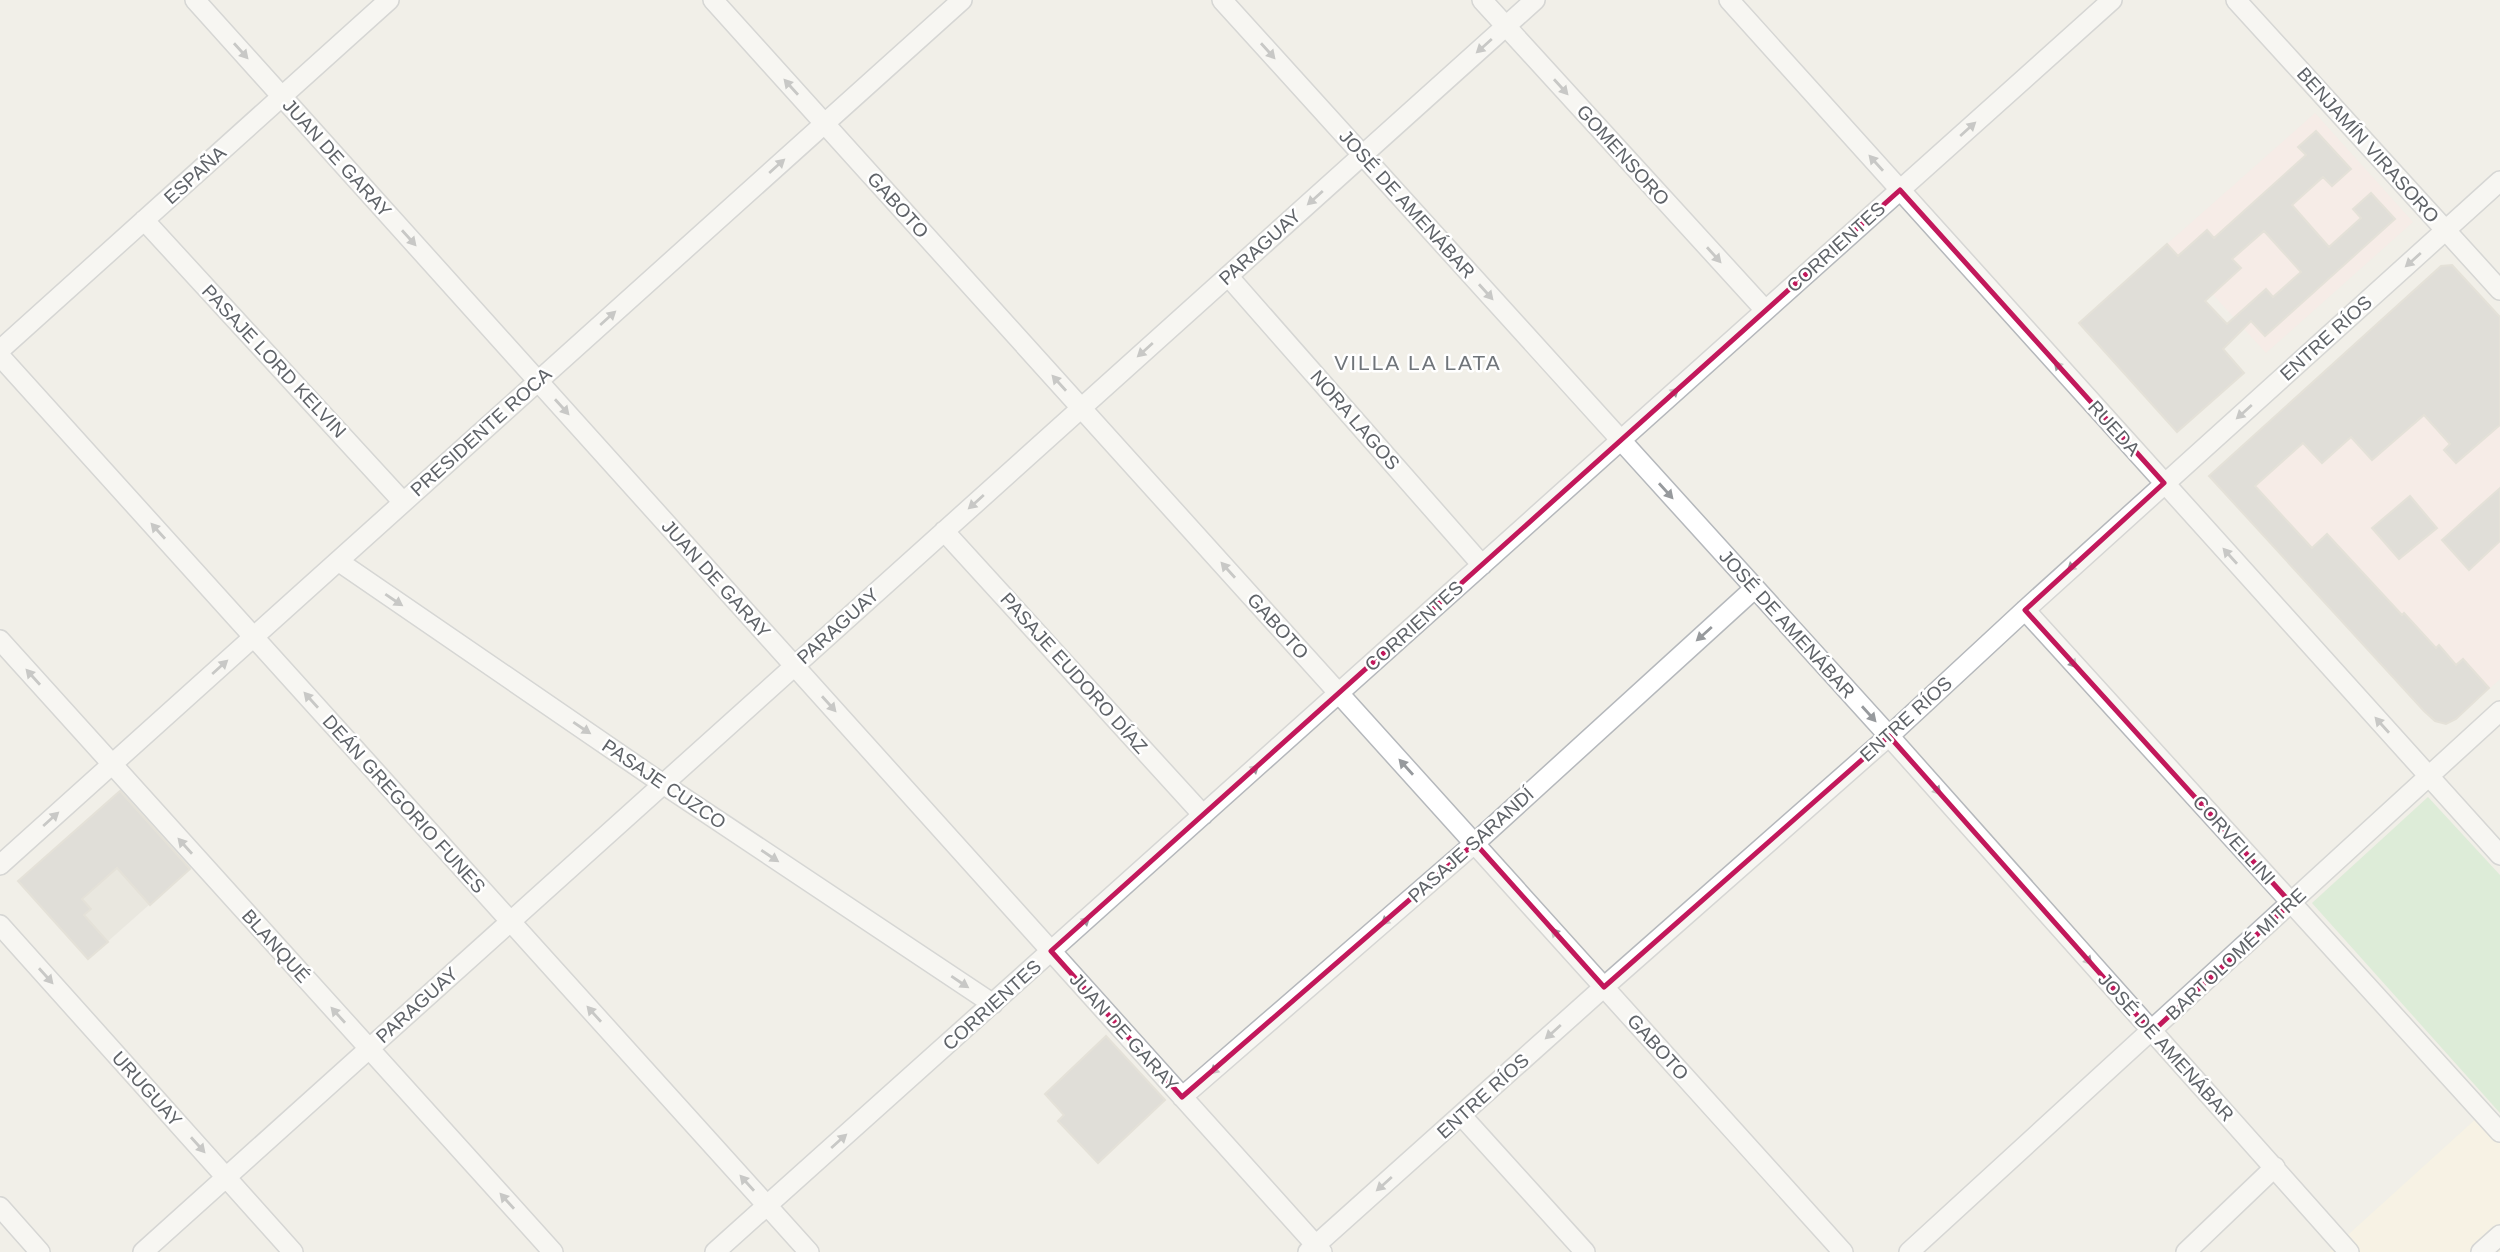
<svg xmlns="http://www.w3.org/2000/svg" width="2500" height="1252" viewBox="0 0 2500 1252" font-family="Helvetica,sans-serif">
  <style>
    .commercial { fill: #fef7e0 }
    .education { fill: #e1ded6 }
    .medical { fill: #fce8e6 }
    .green { fill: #c5e8c5 }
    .building { fill: #cccac5; stroke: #d6d1c6; stroke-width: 2; fill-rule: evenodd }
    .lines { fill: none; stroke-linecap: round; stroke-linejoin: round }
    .minor-casing { stroke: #b5b8bc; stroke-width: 22 }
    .minor { stroke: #fff; stroke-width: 19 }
    .oneway { fill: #979a9d }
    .marked { fill: none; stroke: #c2185b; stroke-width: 5; stroke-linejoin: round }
    .labels { text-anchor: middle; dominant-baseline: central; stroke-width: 5; stroke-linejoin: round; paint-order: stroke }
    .street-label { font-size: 19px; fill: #5f6368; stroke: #fff }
    .neighbourhood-label { font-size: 21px; letter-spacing: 2px; fill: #70757a; stroke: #fff }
  </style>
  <rect width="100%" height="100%" fill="#f1efe8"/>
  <path class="commercial" d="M2478,1117L2500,1142V1252H2329Z"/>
  <path class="education" d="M124,787L194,865L88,959L18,881Z"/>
  <path class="medical" d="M2315,113L2413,222L2266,353L2167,244Z
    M2452,265L2500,317V679L2456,719L2446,724L2435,721L2424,711L2209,476L2441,266Z"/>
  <path class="green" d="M2428,797L2500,875V1113L2312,903Z"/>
  <path class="building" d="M2316,131L2351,169L2332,186L2323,177L2292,205L2329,247L2361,218L2353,209L2371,193L2395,219L2265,336L2251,321L2223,349L2244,373L2177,432L2079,323L2167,244L2178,256L2207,230L2214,238L2306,155L2298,147ZM2264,231L2301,272L2273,297L2266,289L2227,324L2205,301L2241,268L2232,259Z
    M2452,265L2500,317V425L2456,463L2444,450L2450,444L2424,415L2372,460L2351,437L2322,463L2303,443L2255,486L2312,548L2327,534L2402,615L2404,613L2436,648L2439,645L2456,665L2463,659L2489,688L2456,719L2446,724L2435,721L2424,711L2209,476L2441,266Z
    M2500,488V541L2469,570L2442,540Z
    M2410,496L2437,528L2399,559L2372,528Z
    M120,791L190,869L150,905L117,868L82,899L91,909L84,915L108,942L88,959L18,881Z
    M1106,1036L1165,1100L1098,1163L1058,1121L1064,1115L1045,1094Z"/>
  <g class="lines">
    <defs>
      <path id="minor" d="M195,0L1322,1252
        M713,0L1843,1252
        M1222,0L1889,736L2349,1252
        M1482,0L1765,310
        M1729,0L2500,855
        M2236,0L2500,290
        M144,220L403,502
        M1228,276L1482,565
        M0,350L389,0
        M0,356L809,1252
        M944,531L1203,815
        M338,561L663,784L993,1004
        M2025,610L2500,1132
        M0,640L553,1252
        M0,865L962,0
        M0,925L293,1252
        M1182,1097L1475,843L1755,588
        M1461,1115L1585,1252
        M0,1207L40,1252
        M143,1252L1535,0
        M715,1252L2112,0
        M1308,1252L1604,987L1889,736L2025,610L2500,181
        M1909,1252L2500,711
        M2186,1252L2275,1167
        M2481,1252L2500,1235"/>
    </defs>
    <use href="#minor" class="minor-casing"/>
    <use href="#minor" class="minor"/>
  </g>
  <defs><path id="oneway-solid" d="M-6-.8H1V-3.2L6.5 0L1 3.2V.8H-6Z" transform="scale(1.75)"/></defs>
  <g class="oneway">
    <use href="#oneway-solid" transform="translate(1484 46) rotate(138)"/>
    <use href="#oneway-solid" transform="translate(241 51) rotate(48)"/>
    <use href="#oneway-solid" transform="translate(1268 51) rotate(48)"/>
    <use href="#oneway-solid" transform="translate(791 87) rotate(-132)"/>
    <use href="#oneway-solid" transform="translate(1561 87) rotate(48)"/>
    <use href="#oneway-solid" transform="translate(1968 129) rotate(-42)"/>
    <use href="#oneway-solid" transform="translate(1876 163) rotate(-132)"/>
    <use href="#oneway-solid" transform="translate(777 166) rotate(-42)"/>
    <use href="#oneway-solid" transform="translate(1315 198) rotate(138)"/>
    <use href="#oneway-solid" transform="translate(409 238) rotate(48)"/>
    <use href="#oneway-solid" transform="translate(1714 255) rotate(48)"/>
    <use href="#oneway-solid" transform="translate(2413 260) rotate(138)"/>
    <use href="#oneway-solid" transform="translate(1486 292) rotate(48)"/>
    <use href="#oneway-solid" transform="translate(608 318) rotate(-42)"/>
    <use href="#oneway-solid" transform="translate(1145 350) rotate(138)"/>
    <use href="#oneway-solid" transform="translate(2061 369) rotate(-132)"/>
    <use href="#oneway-solid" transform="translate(1059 383) rotate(-132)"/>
    <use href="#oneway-solid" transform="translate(1671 395) rotate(-42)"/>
    <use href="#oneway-solid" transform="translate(562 407) rotate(48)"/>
    <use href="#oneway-solid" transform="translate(2244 412) rotate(138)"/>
    <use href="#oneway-solid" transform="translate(1666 491) rotate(48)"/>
    <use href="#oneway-solid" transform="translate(976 502) rotate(138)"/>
    <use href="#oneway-solid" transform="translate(158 531) rotate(-132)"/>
    <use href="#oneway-solid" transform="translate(2230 556) rotate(-132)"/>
    <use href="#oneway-solid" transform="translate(2075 564) rotate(138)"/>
    <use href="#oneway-solid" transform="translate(1228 570) rotate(-132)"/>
    <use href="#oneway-solid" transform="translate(394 600) rotate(34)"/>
    <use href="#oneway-solid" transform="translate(1704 634) rotate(138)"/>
    <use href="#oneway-solid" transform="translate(2070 660) rotate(48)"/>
    <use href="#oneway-solid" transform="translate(220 667) rotate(-42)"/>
    <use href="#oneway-solid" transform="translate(33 677) rotate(-132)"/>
    <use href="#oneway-solid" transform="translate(311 700) rotate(-132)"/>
    <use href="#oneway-solid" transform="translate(829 704) rotate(48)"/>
    <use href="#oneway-solid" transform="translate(1869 714) rotate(48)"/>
    <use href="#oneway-solid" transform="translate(2382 725) rotate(-132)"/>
    <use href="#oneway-solid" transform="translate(582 728) rotate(34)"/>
    <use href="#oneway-solid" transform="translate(1406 767) rotate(-132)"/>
    <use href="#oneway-solid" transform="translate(1251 772) rotate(-42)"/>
    <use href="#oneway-solid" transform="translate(1934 787) rotate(48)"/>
    <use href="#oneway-solid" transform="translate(51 819) rotate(-42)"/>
    <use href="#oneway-solid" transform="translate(185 846) rotate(-132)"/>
    <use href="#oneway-solid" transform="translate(770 856) rotate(34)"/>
    <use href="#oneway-solid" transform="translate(1389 918) rotate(139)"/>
    <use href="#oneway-solid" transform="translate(1082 924) rotate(-42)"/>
    <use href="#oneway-solid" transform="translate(1558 936) rotate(-132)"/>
    <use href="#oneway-solid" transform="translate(2085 957) rotate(48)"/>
    <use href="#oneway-solid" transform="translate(46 976) rotate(48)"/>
    <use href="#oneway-solid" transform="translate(960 982) rotate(34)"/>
    <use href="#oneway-solid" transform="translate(594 1014) rotate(-132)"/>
    <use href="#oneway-solid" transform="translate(338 1015) rotate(-132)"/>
    <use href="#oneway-solid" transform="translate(1553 1032) rotate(138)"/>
    <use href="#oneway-solid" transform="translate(1218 1067) rotate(139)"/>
    <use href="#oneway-solid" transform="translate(839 1141) rotate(-42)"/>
    <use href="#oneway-solid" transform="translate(198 1145) rotate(48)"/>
    <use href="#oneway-solid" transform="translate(747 1183) rotate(-132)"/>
    <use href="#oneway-solid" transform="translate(1384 1184) rotate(138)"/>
    <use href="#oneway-solid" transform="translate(507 1201) rotate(-132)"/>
  </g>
  <path d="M0 0H2500V1252H0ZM1900,190L2164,483L2025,610L2291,903L2152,1032L1889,736L1604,987L1475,843L1182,1097L1051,951Z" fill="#f1efe8" fill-opacity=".55" fill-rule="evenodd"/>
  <path class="marked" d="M1900,190L2164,483L2025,610L2291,903L2152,1032L1889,736L1604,987L1475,843L1182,1097L1051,951Z"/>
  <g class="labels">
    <g class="street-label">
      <text transform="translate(2368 145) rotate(48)">BENJAMÍN VIRASORO</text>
      <text transform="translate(1623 155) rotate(48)">GOMENSORO</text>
      <text transform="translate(337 158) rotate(48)">JUAN DE GARAY</text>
      <text transform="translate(195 175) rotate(-42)">ESPAÑA</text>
      <text transform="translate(1407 204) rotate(48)">JOSÉ DE AMENÁBAR</text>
      <text transform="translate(898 205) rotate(48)">GABOTO</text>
      <text transform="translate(1260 247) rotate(-42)">PARAGUAY</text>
      <text transform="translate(1836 247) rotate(-42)">CORRIENTES</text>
      <text transform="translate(2326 338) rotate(-42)">ENTRE RÍOS</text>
      <text transform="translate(274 361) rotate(47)">PASAJE LORD KELVIN</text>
      <text transform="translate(1355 420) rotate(49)">NORA LAGOS</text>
      <text transform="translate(2114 428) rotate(48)">RUEDA</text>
      <text transform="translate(481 432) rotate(-42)">PRESIDENTE ROCA</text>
      <text transform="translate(716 579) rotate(48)">JUAN DE GARAY</text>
      <text transform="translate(1787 624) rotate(48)">JOSÉ DE AMENÁBAR</text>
      <text transform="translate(838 626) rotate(-42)">PARAGUAY</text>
      <text transform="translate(1278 626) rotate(48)">GABOTO</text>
      <text transform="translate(1414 626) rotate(-42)">CORRIENTES</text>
      <text transform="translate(1074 673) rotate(48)">PASAJE EUDORO DÍAZ</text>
      <text transform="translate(1906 719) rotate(-42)">ENTRE RÍOS</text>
      <text transform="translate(664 784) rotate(34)">PASAJE CUZCO</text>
      <text transform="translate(404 804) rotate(48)">DEÁN GREGORIO FUNES</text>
      <text transform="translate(2234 840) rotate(48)">CORVELLINI</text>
      <text transform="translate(1471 845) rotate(-42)">PASAJE SARANDÍ</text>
      <text transform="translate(276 946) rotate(48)">BLANQUÉ</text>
      <text transform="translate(2236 954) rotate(-43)">BARTOLOMÉ MITRE</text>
      <text transform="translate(417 1005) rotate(-42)">PARAGUAY</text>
      <text transform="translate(992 1005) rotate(-42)">CORRIENTES</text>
      <text transform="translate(1124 1032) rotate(48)">JUAN DE GARAY</text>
      <text transform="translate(1658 1047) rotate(48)">GABOTO</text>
      <text transform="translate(2166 1047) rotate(48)">JOSÉ DE AMENÁBAR</text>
      <text transform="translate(147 1089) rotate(48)">URUGUAY</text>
      <text transform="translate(1483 1096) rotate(-42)">ENTRE RÍOS</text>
    </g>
    <g class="neighbourhood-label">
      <text x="1418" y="362">VILLA LA LATA</text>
    </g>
  </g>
</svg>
